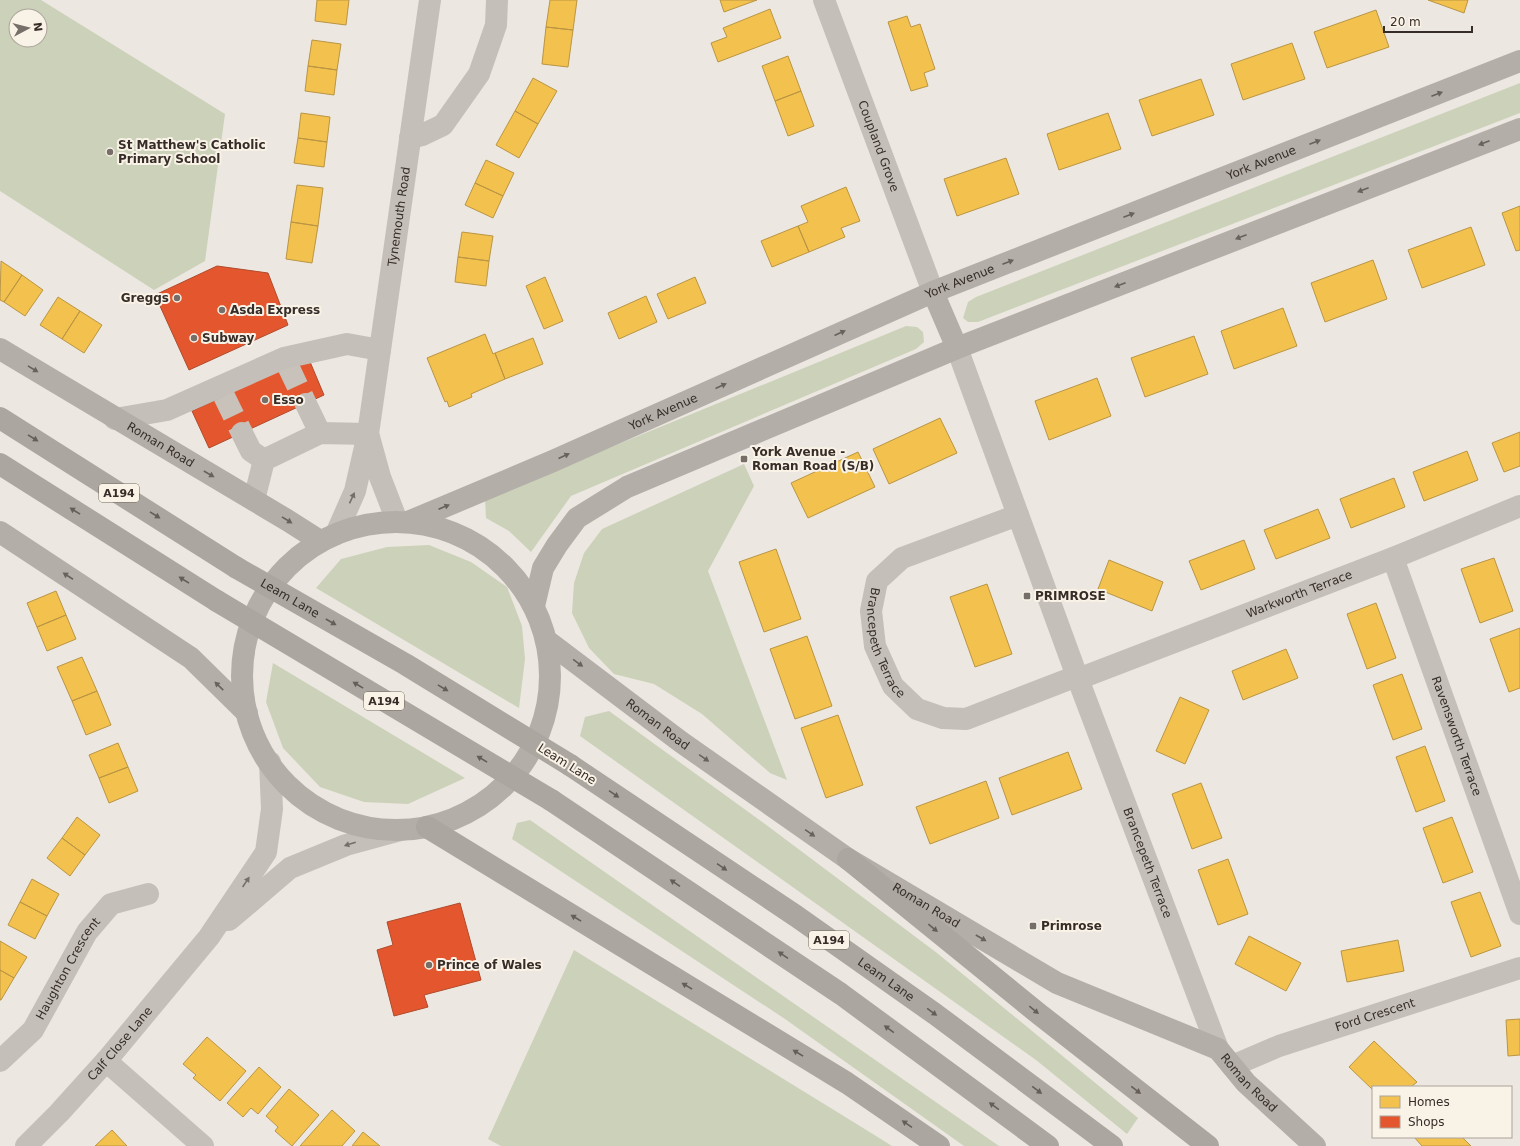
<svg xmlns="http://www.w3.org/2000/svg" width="1520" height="1146" viewBox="0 0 1520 1146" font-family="'DejaVu Sans',sans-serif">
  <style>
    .green { fill: #ccd2ba; fill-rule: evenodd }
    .homes { fill: #f2c14e; stroke: #ba9543 }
    .shops { fill: #e4572e; stroke: #b04a2c }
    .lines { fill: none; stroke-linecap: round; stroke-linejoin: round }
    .minor-tunnel { stroke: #c8c2bb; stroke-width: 22; stroke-dasharray: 22 11; stroke-linecap: butt }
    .minor { stroke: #c5bfb9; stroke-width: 22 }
    .major { stroke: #b4aea9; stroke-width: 22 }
    .highway { stroke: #aba69f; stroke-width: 22 }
    .highway-bridge { stroke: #aba69f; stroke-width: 22 }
    .oneway { fill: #68615c }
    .oneway2 { fill: #655d58 }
    .oneway3 { fill: #766f69 }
    .poi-dot { fill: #766e68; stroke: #f9f2e7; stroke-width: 1.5 }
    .labels { text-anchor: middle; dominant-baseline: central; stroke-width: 4; stroke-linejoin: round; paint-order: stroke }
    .shield { fill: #f9f2e7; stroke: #706861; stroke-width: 1 }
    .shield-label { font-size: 11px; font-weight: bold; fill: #362d28 }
    .poi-label { font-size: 12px; font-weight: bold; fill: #362d28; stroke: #f9f2e7; text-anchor: start }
    .street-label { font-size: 12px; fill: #362d28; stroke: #f9f2e7 }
  </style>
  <rect width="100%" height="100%" fill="#ece7e0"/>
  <path class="green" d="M0,0H41L225,114L205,261L154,290L0,191ZM16,16H40V40H16Z
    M1520,83V113L978,322H968L963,318L968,302L976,297Z
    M906,326L917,327L923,332L924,342L916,349L571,496L531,552L509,531L486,518L485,499Z
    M744,464L754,486L708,571L787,780L770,773L702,714L654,684L614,674L589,648L572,613L574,583L584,553L602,529Z
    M429,545L471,562L507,587L522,626L525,659L519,708L316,588L341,559L387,547Z
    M273,663L465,778L408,804L364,802L320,787L283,748L266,702Z
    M609,711L765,824L937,953L1138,1118L1127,1134L1036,1060L580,736L585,717Z
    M530,820L999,1146H964L785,1019L512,839L517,823Z
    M574,950L868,1131L892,1146H501L488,1139Z"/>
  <path class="homes" d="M317,0H349L346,25L315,21Z
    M550,0H577L573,30L546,27Z
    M720,0H757L724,12Z
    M1428,0H1468L1464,13Z
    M770,9L781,38L718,62L711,43L727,37L723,28Z
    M1376,10L1389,47L1327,68L1314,32Z
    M907,16L911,27L920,24L935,69L924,73L928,86L911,91L888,22Z
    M546,27L573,30L568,67L542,64Z
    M312,40L341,44L337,70L308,66Z
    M1292,43L1305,79L1243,100L1231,64Z
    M788,56L801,91L775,101L762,66Z
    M308,66L337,70L334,95L305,91Z
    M533,78L557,91L538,124L515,111Z
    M1201,79L1214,115L1152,136L1139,100Z
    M801,91L814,126L788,136L775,101Z
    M515,111L538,124L519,158L496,145Z
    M301,113L330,117L327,142L298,138Z
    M1108,113L1121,149L1059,170L1047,134Z
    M298,138L327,142L324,167L294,163Z
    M1006,158L1019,194L957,216L944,179Z
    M486,160L514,173L503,196L475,183Z
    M475,183L503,196L493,218L465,205Z
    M297,185L323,188L318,226L291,222Z
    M846,187L860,221L841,228L845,237L809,252L798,226L808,222L801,206Z
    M1520,206V250L1516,251L1502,213Z
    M291,222L318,226L312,263L286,259Z
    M798,226L809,252L772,267L761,241Z
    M1471,227L1485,265L1422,288L1408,250Z
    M462,232L493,236L489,261L458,257Z
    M458,257L489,261L486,286L455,282Z
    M1373,260L1387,299L1325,322L1311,283Z
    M1,261L22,275L4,302L0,300Z
    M22,275L43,290L25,316L4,302Z
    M545,277L563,321L544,329L526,286Z
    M695,277L706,303L668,319L657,294Z
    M646,296L657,322L619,339L608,313Z
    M58,297L80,311L62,339L40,325Z
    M1283,308L1297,346L1234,369L1221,331Z
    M80,311L102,325L84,353L62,339Z
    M485,334L493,354L495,353L505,379L471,394L472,397L449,407L447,401L445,402L427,358Z
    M1194,336L1208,374L1145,397L1131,358Z
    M533,338L543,364L505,379L495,353Z
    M1097,378L1111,416L1049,440L1035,401Z
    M940,418L957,453L889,484L873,449Z
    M1520,432V466L1504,472L1492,443Z
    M1467,451L1478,480L1424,501L1413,472Z
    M858,452L875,487L808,518L791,483Z
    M1394,478L1405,507L1351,528L1340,499Z
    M1318,509L1330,538L1276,559L1264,530Z
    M1244,540L1255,569L1201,590L1189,561Z
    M776,549L801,619L764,632L739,562Z
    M1494,558L1513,611L1480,623L1461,569Z
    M1109,560L1163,582L1152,611L1098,589Z
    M987,584L1012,654L975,667L950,597Z
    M56,591L66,615L37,627L27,603Z
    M1376,603L1396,658L1367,669L1347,614Z
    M66,615L76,639L47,651L37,627Z
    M1520,628V688L1509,692L1490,639Z
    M807,636L832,706L795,719L770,649Z
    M1286,649L1298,678L1243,700L1232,671Z
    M82,657L97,691L72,701L57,667Z
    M1402,674L1422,729L1393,740L1373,685Z
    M97,691L111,725L86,735L72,701Z
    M1180,697L1209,710L1185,764L1156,751Z
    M838,715L863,785L826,798L801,728Z
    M118,743L128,767L99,778L89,755Z
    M1425,746L1445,801L1416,812L1396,757Z
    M1068,752L1082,789L1012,815L999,778Z
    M128,767L138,791L109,803L99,778Z
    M986,781L999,818L930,844L916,807Z
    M1201,783L1222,838L1192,849L1172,794Z
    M77,817L100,835L85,855L62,838Z
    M1452,817L1473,872L1443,883L1423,828Z
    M62,838L85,855L70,876L47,858Z
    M1228,859L1248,914L1218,925L1198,870Z
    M32,879L59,894L47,916L20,902Z
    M1480,892L1501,946L1471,957L1451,902Z
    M20,902L47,916L35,939L8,925Z
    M1249,936L1301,963L1286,991L1235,964Z
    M1398,940L1404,971L1347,982L1341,951Z
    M0,941L27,957L14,978L0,970Z
    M0,970L14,978L1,1000H0Z
    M1520,1019V1055L1508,1056L1506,1020Z
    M207,1037L246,1071L220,1101L193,1078L196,1075L183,1064Z
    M1374,1041L1417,1082L1411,1087H1373V1090L1349,1067Z
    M259,1067L281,1087L258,1114L251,1108L243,1117L227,1103Z
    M289,1089L319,1115L292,1146L275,1131L278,1127L266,1116Z
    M332,1110L355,1131L342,1146H300Z
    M112,1130L127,1146H95Z
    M363,1132L380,1146H352Z
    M1414,1137H1462L1471,1146H1422Z"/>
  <path class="shops" d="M217,266L268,273L288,325L189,370L155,295Z
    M308,357L324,395L209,448L192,411Z
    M460,903L481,980L424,995L428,1007L394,1016L377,950L393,945L387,922Z"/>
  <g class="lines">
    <path class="minor-tunnel" d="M288,366L306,404
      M224,396L242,433"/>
    <g class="minor">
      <path id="s1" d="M824,0L933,292"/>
      <path d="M410,138L422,135L443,125L479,74L496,25L497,0"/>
      <path id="s2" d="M957,348L1078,679L1218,1049"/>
      <path d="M306,404L320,433"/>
      <path d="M115,419L167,410L284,358L347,344L380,350"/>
      <path d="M242,433L251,451L264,460"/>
      <path d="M369,437L380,477L397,521"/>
      <path d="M254,500L264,460L320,433L368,434"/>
      <path id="s3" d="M1018,515L902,558L877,581L871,611L875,646L893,686L917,709L943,718L966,719L1077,676"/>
      <path id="s4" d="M336,534L355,491L368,434L430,0"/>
      <path id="s5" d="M1393,558L1520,914"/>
      <path id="s6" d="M1078,679L1393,558L1520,506"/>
      <path d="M229,920L290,868L346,845L401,830"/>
      <path id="s7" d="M0,1061L33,1030L87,932L111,904L148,894"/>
      <path d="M106,1061L203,1146"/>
      <path id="s8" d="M1232,1066L1279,1046L1520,968"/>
      <path id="s9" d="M26,1146L59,1113L106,1061L209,937L266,852L272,809L270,762"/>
    </g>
    <g class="major">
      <path d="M933,292L957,348"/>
      <path id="s10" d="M0,349L287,520L320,541"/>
      <path id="s11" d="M408,522L553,461L933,292L1520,61"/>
      <circle cx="396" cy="676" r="154"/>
      <path d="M0,532L191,658L247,713"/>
      <path d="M534,606L543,568L557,545L577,518L627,487L957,348L1520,129"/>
      <path id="s12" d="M546,640L681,742L848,859L1057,983L1218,1049L1246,1083L1315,1146"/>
    </g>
    <g class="highway">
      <path d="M0,418L237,568"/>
      <path d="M0,464L217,601"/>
      <path id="s13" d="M570,765L796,916L935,1014L1112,1146"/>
      <path d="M551,800L841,994L1048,1146"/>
      <path d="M427,827L847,1083L939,1146"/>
      <path d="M848,859L1039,1014L1208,1146"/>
    </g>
    <g class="highway-bridge">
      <path id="s14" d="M237,568L405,664L570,765"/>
      <path d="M217,601L551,800"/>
    </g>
  </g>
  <defs><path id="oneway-solid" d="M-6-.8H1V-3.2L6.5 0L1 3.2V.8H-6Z"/></defs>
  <g class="oneway">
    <use href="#oneway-solid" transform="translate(1437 94) rotate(-21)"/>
    <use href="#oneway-solid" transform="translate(1315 142) rotate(-21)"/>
    <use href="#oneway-solid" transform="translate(1484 143) rotate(159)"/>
    <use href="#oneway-solid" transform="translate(1363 190) rotate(159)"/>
    <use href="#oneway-solid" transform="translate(1129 215) rotate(-21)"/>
    <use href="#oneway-solid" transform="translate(1241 237) rotate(159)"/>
    <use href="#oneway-solid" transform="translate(1008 262) rotate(-21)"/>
    <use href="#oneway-solid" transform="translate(1120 285) rotate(159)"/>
    <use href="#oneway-solid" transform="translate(840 333) rotate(-24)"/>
    <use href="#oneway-solid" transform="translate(33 369) rotate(31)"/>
    <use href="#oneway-solid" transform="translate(721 386) rotate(-24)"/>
    <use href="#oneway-solid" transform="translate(564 456) rotate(-24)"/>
    <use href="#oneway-solid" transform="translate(209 474) rotate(30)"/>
    <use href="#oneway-solid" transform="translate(444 507) rotate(-23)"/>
    <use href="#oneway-solid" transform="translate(287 520) rotate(32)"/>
    <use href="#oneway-solid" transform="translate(68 576) rotate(-147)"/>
    <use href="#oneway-solid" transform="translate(578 663) rotate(36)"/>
    <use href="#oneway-solid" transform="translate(219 686) rotate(-136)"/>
    <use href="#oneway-solid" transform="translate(704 758) rotate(35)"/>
    <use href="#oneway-solid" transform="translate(810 833) rotate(35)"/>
    <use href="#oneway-solid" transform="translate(981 938) rotate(30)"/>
  </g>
  <g class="oneway2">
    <use href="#oneway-solid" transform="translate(33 438) rotate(32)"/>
    <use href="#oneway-solid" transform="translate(75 511) rotate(-148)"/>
    <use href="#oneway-solid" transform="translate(155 515) rotate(32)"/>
    <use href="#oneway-solid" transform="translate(184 580) rotate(-148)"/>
    <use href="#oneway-solid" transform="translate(331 622) rotate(30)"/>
    <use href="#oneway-solid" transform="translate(358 685) rotate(-149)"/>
    <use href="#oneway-solid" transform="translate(443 688) rotate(31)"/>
    <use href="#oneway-solid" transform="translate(482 759) rotate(-149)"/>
    <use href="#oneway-solid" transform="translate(614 794) rotate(34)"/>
    <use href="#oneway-solid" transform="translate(722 867) rotate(34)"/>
    <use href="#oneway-solid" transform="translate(675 883) rotate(-146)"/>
    <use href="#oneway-solid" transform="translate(576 918) rotate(-149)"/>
    <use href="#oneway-solid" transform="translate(933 928) rotate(39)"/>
    <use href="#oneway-solid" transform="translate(783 955) rotate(-146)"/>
    <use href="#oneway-solid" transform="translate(687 986) rotate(-149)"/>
    <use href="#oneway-solid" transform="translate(1034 1010) rotate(39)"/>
    <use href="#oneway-solid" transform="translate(932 1012) rotate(36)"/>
    <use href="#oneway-solid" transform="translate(889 1029) rotate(-144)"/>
    <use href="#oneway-solid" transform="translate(798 1053) rotate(-149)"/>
    <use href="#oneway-solid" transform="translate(1037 1090) rotate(37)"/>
    <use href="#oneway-solid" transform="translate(1136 1090) rotate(38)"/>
    <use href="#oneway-solid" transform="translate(994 1106) rotate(-144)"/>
    <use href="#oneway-solid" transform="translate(907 1124) rotate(-146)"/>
  </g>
  <g class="oneway3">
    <use href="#oneway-solid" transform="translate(352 498) rotate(-65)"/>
    <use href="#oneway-solid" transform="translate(350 844) rotate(163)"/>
    <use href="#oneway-solid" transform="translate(246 882) rotate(-56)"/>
  </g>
  <g class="poi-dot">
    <circle cx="110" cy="152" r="4"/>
    <circle cx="177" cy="298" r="4"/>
    <circle cx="222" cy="310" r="4"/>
    <circle cx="194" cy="338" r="4"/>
    <circle cx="265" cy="400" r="4"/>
    <rect x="740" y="455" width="8" height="8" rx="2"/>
    <rect x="1023" y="592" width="8" height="8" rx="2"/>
    <rect x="1029" y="922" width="8" height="8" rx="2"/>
    <circle cx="429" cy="965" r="4"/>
  </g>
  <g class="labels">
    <g class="shield">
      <rect x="99" y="484" width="40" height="18" rx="3"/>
      <rect x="364" y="692" width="40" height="18" rx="3"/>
      <rect x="809" y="931" width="40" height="18" rx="3"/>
    </g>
    <g class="shield-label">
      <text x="119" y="493">A194</text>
      <text x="384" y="701">A194</text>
      <text x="829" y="940">A194</text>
    </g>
    <g class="poi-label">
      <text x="118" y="145">St Matthew's Catholic<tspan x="118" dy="14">Primary School</tspan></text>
      <text x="169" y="298" text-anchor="end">Greggs</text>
      <text x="230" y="310">Asda Express</text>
      <text x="202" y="338">Subway</text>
      <text x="273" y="400">Esso</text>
      <text x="752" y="452">York Avenue -<tspan x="752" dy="14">Roman Road (S/B)</tspan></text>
      <text x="1035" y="596">PRIMROSE</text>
      <text x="1041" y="926">Primrose</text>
      <text x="437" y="965">Prince of Wales</text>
    </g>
    <g class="street-label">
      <text stroke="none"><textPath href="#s1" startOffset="156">Coupland Grove</textPath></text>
      <text stroke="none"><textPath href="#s11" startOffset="926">York Avenue</textPath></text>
      <text stroke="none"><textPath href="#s4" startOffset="325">Tynemouth Road</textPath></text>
      <text stroke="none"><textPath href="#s11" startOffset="602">York Avenue</textPath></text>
      <text stroke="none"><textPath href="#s11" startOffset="278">York Avenue</textPath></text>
      <text stroke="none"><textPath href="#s10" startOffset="187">Roman Road</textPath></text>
      <text stroke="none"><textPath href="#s6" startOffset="237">Warkworth Terrace</textPath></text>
      <text stroke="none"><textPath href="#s14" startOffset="61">Leam Lane</textPath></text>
      <text stroke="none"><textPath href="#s3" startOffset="223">Brancepeth Terrace</textPath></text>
      <text stroke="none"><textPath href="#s12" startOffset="140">Roman Road</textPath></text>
      <text stroke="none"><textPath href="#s5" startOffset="189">Ravensworth Terrace</textPath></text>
      <text transform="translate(567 764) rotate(32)">Leam Lane</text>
      <text stroke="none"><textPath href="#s2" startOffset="549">Brancepeth Terrace</textPath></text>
      <text stroke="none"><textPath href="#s12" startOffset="464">Roman Road</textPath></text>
      <text stroke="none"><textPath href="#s7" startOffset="116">Haughton Crescent</textPath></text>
      <text stroke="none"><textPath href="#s13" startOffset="382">Leam Lane</textPath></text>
      <text stroke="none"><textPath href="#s8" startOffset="152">Ford Crescent</textPath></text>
      <text stroke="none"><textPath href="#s9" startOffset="139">Calf Close Lane</textPath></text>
      <text stroke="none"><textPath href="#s12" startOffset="836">Roman Road</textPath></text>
    </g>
  </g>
  <rect x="1372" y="1086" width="140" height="52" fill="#f9f2e7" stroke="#aba39b"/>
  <rect x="1380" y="1096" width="20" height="12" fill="#f2c14e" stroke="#aba39b"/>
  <text x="1408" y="1106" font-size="12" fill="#362d28">Homes</text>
  <rect x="1380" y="1116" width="20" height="12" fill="#e4572e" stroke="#aba39b"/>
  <text x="1408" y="1126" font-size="12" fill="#362d28">Shops</text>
  <g transform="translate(28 28) rotate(83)"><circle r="19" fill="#f9f2e7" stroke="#aba39b"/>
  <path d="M0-3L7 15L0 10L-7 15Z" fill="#766e68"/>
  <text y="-6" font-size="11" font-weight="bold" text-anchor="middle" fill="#362d28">N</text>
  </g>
  <path d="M1384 26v6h88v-6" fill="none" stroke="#362d28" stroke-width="2"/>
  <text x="1390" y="26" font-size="12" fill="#362d28" stroke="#f9f2e7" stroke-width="3" paint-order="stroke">20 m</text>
</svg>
